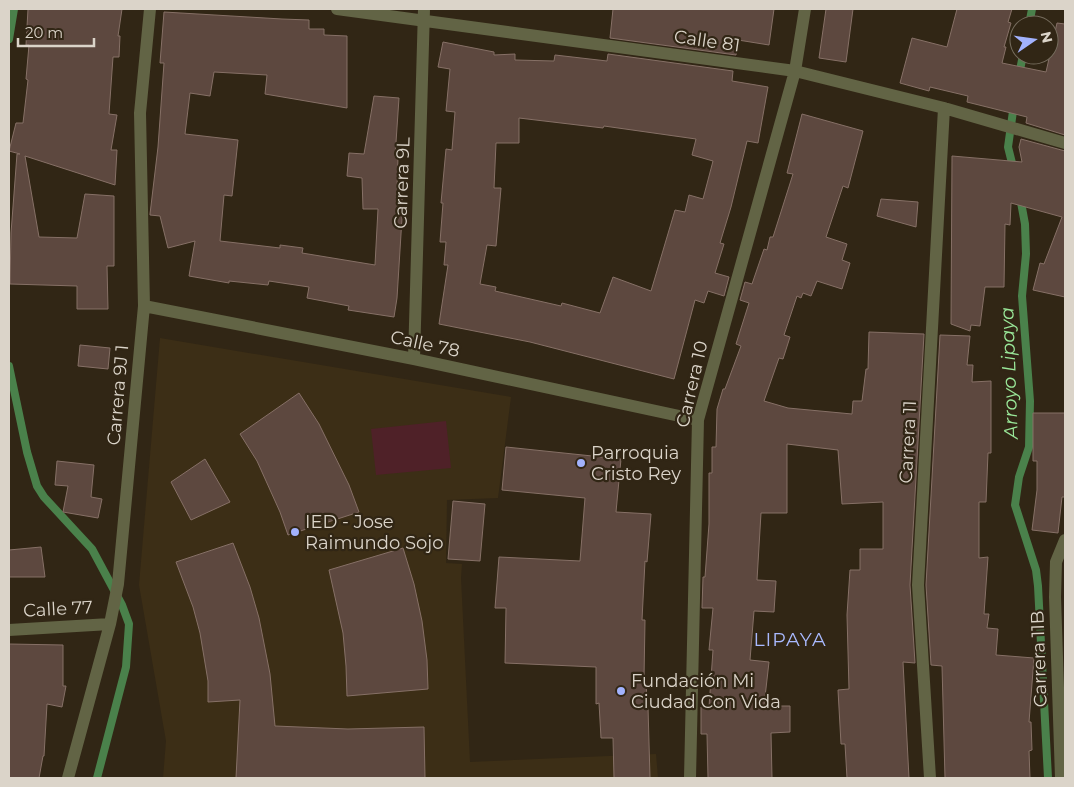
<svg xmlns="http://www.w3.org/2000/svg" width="1074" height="787" viewBox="0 0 1074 787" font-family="Montserrat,sans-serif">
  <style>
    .built { fill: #3c2e16 }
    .green { fill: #4f2128 }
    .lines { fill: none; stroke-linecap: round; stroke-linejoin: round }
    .stream { stroke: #4a814b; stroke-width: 8 }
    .building { fill: #5d483f; stroke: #867066; fill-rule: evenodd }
    .minor { stroke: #626445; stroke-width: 12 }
    .poi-dot { fill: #a2b2fd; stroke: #312615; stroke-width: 2 }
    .labels { text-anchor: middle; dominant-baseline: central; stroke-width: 4.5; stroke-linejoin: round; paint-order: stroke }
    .street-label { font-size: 18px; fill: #dbd4c9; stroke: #312615 }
    .poi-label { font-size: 18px; fill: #dbd4c9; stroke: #312615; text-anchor: start }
    .water-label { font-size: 19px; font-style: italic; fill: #9ae899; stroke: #312615 }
    .neighbourhood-label { font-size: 19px; letter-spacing: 1px; fill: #aabaff; stroke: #312615 }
  </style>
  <rect width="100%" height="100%" fill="#312615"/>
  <path class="built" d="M160,338L511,397L498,498L447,500L446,563L462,564L461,578L470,762L656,754L658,778H163L166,741L139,585Z"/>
  <path class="green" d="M446,421L451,468L376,475L371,429Z"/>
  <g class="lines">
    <path class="stream" d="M1029,25L1032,9
      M9,39L14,9
      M1019,75L1023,55
      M1014,171L1008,147L1014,104
      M1020,197L1025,224L1026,254L1022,296L1030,401L1029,447L1019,477L1015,505L1036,570L1038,586L1048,778
      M9,366L27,452L37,486L44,497L92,549L122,605L129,624L126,667L97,778"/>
  </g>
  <path class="building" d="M28,9H122L118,36H120L119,57H113L109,114L117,115L111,150H117L115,185L25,156L39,237L77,238L85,194L114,196V266H107L108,309H77V286L10,284L11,233L17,154H20L9,151L16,123H23L28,80L26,79L29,45H26Z
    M613,9H774L769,45L738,40L736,55L610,38Z
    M826,9H853L846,62L819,58Z
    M957,9H1012L1008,22L1011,23L1004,47H1006L1002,63L1046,72L1057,23L1065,24V135L1026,123L1027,117L967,102L968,96L930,87L929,91L900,83L912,38L947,47Z
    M164,12L282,19L309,20V29H324V35L347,36V108L265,94L267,75L214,72L210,96L190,93L185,134L238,140L232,196L224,195L220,241L280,248V245L303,248L302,253L375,265L378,209H363L362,178L347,176L349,153L364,154L374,96L399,98L395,157H398L397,189H402V218L397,298L394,317L348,310L349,306L307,298L309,287L269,281L268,285L229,281V283L189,276L195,241L168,248L160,216L150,215V214L158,147L164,63H160Z
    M443,42L494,52V55L515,54V60L554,61L555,55L607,61L608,54L733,71L732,81L768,87L758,143L747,141L731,207L720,243L724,244L715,273L729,277L724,296L708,291L704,303L695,300L674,379L530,342L439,324L448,265H444L446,242H440L443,203H441L446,149L452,150L455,112L446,111L450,69L438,67ZM519,118L603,128L604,126L696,139L692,155L713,161L703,199L689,195L685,212L675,210L651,291L613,277L600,313L562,303L561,306L495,291L496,287L480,284L487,245L496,246L501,188H494L496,143H519Z
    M802,114L863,131L848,188L843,186L826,237L847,244L842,260L850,263L842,289L817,281L811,296L803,293L801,298L797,296L784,335L790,337L783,359L779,358L764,401L788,408L852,414L853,401H862L866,369H868L869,332L924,334L910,585L915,663L903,662L909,778H847L845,744H841L838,690L849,689L847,615L850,570H860V549H883V502L842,504L838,450L787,444V513H761L757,580L776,581L774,612L754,611L750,660L769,662L764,706H790V732L771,733L772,778H708L707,734H701V707H709L713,650H709L713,608H702L703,577H705L709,524V473H712V447H716L717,409L723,389H725L741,346L736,344L749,303L740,300L745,282L752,284L764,249L767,250L770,237H773L793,174L787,173Z
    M1021,139L1065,151V297L1033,290L1040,263L1044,264L1062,217L1011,203L1010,225L1005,224L1004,287H985L980,326L971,325L970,331L951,324L952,156L1022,162L1019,147Z
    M881,199L918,202L916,227L877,216Z
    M940,335L970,336L967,365H973L972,382L991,381V453H988L986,502H979V558L988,557L984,614H989L987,628L998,629L996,655L1034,658L1029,722H1031L1032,750L1029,751L1030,778H945L942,666L931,665L926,585Z
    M80,345L110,348L108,369L78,366Z
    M299,393L319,424L349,485L359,512L288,535L280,512L257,461L240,434Z
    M1033,413H1065V497H1062L1058,533L1032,530L1037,490V461H1033Z
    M506,447L621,459L616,512L651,514L647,562L645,561L642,620H645L644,678H646L647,707H648L650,778H614L613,738H601L599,703L596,704V667L505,663L506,608H495L499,557L580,561L585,498L502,490Z
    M205,459L230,502L191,520L171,482Z
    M57,461L94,465L91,497L102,499L98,518L63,512L68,486L55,485Z
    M453,501L485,504L480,561L448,559Z
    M233,543L250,587L259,618L270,674L275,726L348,729L424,727L425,778H236L240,700L208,702V681L200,633L193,607L176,562Z
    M41,547L45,577H9V550Z
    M403,548L414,584L422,621L427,660L428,689L347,696L346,666L343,633L329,570Z
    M9,644L63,645V686H66L62,707L47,704L44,756H43L39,778H9Z"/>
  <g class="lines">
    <path class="minor" d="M337,9L795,71L944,108L1065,143
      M144,306L414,359L698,420
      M414,359L424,9
      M9,630L110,624
      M68,778L110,624L118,584L144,306L140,113L150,9
      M690,778L698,420L795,71L805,9
      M930,778L918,585L944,108
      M1061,778L1055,597L1056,562L1065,540"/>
  </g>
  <g class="poi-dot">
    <circle cx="581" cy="463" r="5"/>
    <circle cx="295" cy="532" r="5"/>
    <circle cx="621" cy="691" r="5"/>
  </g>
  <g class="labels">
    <g class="street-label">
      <text transform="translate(707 41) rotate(8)">Calle 81</text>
      <text transform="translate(402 183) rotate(-88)">Carrera 9L</text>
      <text transform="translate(425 344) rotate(12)">Calle 78</text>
      <text transform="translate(692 384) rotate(-77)">Carrera 10</text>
      <text transform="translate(118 395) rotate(-85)">Carrera 9J 1</text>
      <text transform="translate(908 442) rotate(-87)">Carrera 11</text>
      <text transform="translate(58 609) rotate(-3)">Calle 77</text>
      <text transform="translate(1039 659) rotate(-92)">Carrera 11B</text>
    </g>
    <g class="poi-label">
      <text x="591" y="453">Parroquia<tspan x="591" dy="21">Cristo Rey</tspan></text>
      <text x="305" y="522">IED - Jose<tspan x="305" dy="21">Raimundo Sojo</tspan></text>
      <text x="631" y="681">Fundación Mi<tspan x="631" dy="21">Ciudad Con Vida</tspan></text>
    </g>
    <g class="water-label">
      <text transform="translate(1009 373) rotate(-92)">Arroyo Lipaya</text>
    </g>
    <g class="neighbourhood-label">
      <text x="790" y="639">LIPAYA</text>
    </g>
  </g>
  <rect width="1074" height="787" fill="none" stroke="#dbd4c9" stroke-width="20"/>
  <g transform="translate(1034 40) rotate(77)"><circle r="24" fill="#312615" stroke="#756c5d"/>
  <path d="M0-4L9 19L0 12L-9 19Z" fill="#a2b2fd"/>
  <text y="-8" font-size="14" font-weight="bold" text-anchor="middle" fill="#dbd4c9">N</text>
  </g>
  <path d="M18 38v8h76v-8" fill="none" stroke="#dbd4c9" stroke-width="2.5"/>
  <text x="25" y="38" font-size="15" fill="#dbd4c9" stroke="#312615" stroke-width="4" paint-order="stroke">20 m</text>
</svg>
